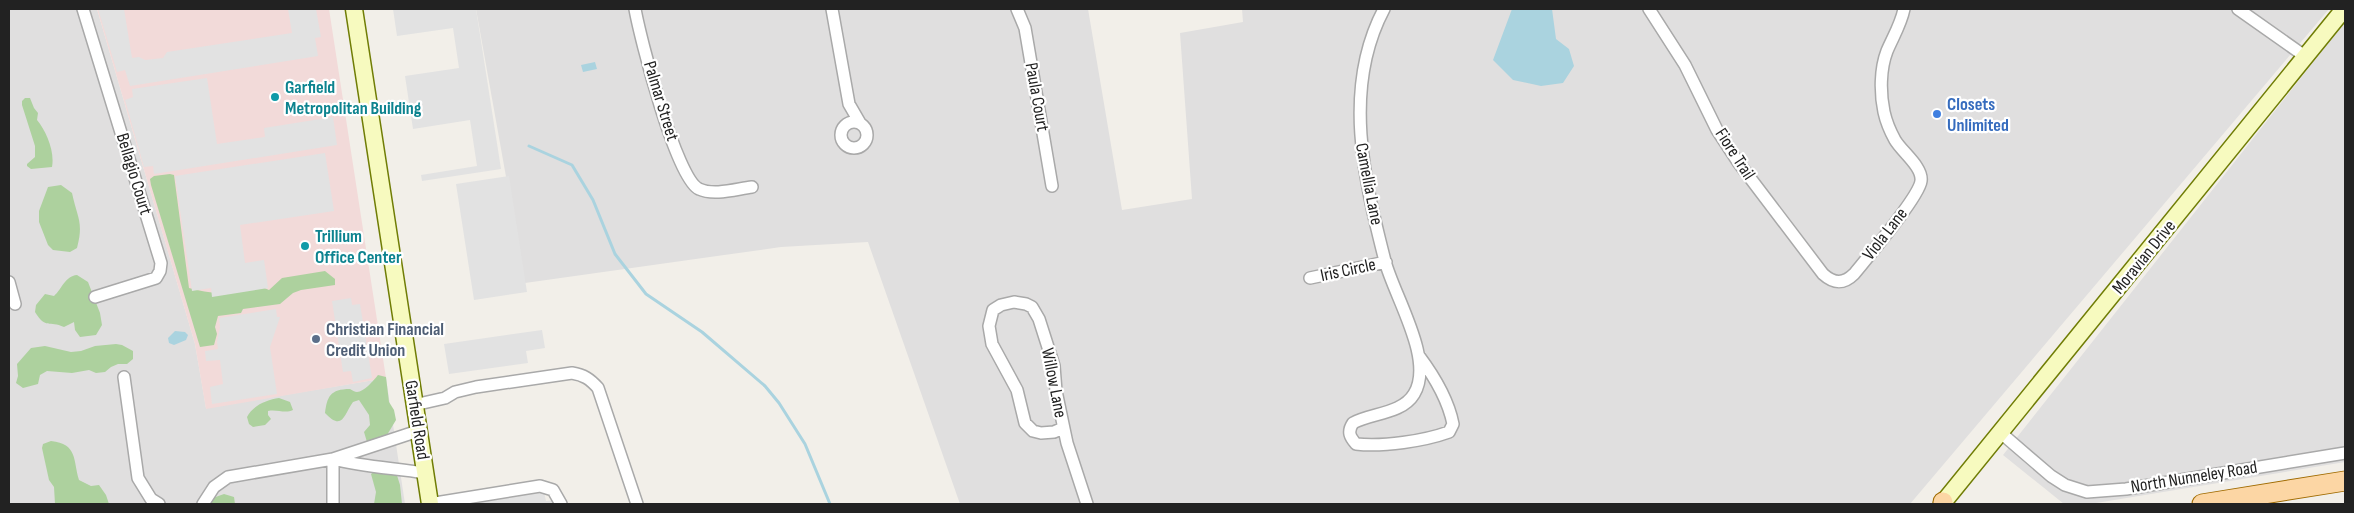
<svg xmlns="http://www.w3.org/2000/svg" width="2354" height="513" viewBox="0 0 2354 513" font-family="'Sofia Sans Condensed',sans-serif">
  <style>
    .residential { fill: #e0dfdf }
    .commercial { fill: #f2dad9 }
    .forest { fill: #add19e }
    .parking { fill: #e2e2e2 }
    .water { fill: #aad3df }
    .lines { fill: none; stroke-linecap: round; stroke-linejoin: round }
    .stream { stroke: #aad3df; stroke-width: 3 }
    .street-casing { stroke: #a9a9a9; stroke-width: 14 }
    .secondary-casing { stroke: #707d05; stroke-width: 19 }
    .primary-casing { stroke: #a06b00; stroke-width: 21 }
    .street { stroke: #fff; stroke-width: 11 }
    .secondary { stroke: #f7fabf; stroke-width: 16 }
    .primary { stroke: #fcd6a4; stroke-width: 19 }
    .culture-dot { fill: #0f9aa8; stroke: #fff; stroke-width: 2 }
    .shop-dot { fill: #3f7fe0; stroke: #fff; stroke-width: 2 }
    .service-dot { fill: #5c6f8a; stroke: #fff; stroke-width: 2 }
    .labels { text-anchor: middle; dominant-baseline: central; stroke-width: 4.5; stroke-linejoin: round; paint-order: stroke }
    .culture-label { font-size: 18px; font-weight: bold; fill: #0d838f; stroke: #fff; text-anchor: start }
    .street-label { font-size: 18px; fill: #222; stroke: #fff }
    .shop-label { font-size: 18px; font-weight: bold; fill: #366cbe; stroke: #fff; text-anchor: start }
    .service-label { font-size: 18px; font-weight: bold; fill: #4e5e75; stroke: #fff; text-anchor: start }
  </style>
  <rect width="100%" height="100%" fill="#f2efe9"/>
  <path class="residential" d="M9,9H97L195,344L206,408L386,378L405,504H9Z
    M476,9H1088L1122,210L1192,199L1180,33L1243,22L1242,9H2329L1910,504H960L868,242L781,247L525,283Z
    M2345,22V462L2090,504H2064L2003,455Z"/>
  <path class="commercial" d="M97,9H329L386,378L206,409L195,344Z"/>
  <path class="forest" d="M25,98H30L34,108L38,113L37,120C46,131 55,151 52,167L31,169L27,166V164L35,157V146L22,105V101Z
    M170,174L174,175L189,288C213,295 233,295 255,284L269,290L282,278L325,271L335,279V285L301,290L293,293L280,304L243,309L241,313L218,316L215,327L217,334L214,345L200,347L151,185L150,179L154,176Z
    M61,185L72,193C77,217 84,222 77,248L70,252L53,250L48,245L39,222V211L48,187Z
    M77,275L88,282L100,313L102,325L96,335L80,337L75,330L74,322L64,327C49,320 46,330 35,312L36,305L45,294L54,296C62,289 65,276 77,275Z
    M116,344L122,345L133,351V359L127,364H118L111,367L105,372L96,373L89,370L72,373L47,371L40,375L38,384L23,388L16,383L18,376L17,364L31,348L45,346L71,352L81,351L95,346Z
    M378,375L386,377L389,402L394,410L396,420L387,435V444L367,442L364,432L370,425L369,415L359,400L353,402C344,414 343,432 325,413C327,397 330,389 350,389C352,390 355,392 357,392C364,392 374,380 378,375Z
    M279,398L290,402L293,410C285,414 277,409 268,411V415L271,419L265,425L253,427L249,424L247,417C253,405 267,400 279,398Z
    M51,441C78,444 73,460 79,480L91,486L99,485L106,495L109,504H55L54,487L49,480L42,448L43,444Z
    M378,469H395L400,485L402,504H374L376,492L371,474Z
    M224,494L234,497L235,504H204L210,499Z"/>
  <path class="parking" d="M98,9H124L132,58L139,57L145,60L163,58L167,52L292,33L288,9H316L321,37L315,38L318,56L130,86L125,70L117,72Z
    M393,9H476L501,169L422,181L421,175L477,166L470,120L413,129L405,76L459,68L453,28L397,36Z
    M207,78L217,144L265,137L264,128L333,117L337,145L154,174L153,166L144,167L125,100L133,97L132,89Z
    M325,153L334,211L240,225L245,263L264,260L268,288L212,297L211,288L192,291L175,176Z
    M509,176L527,292L474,300L456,184Z
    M351,298L352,305L360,304L372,378L353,382L351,371L343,372L332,301Z
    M276,309L277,317H280L270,347L277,394L212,404L210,387L223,384L220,360L206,361L205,351L218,349L217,342L220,327L219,318Z
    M542,330L545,348L526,351L528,363L449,374L444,344Z
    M544,492L546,501L556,500L557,504H470Z"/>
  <path class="water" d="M1512,9H1552L1556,39L1569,49L1574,66L1563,83L1541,86L1513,80L1493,60Z
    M595,62L597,69L583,72L581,65Z
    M175,331L185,332L188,335L186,340L174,345L169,343L168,338Z"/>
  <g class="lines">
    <path class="stream" d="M529,146L572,165L593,200L615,254L646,294L702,332L765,386L779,403L805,444L830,504"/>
    <defs>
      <path id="street" d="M83,9L161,263L160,271L156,278L95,297
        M635,9C640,37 676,179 699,189C714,196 736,189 752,187
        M832,9L849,104L860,123
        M1017,9L1025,28L1052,186
        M1384,9C1342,88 1364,179 1385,261C1394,296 1435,360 1414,394C1402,414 1371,413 1353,423C1347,432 1350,437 1356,444C1383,447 1424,441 1449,432L1453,424C1448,399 1434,376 1419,356
        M1649,9L1685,65L1717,130L1738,162L1823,274C1834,284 1844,284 1854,274C1867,258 1919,197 1921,181C1923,167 1902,152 1895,140C1890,131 1886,121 1884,112C1880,93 1880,69 1887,51C1893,37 1901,24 1904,9
        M2238,9L2306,57
        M841 135a13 13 0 1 1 26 0a13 13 0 1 1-26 0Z
        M1310,278L1386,262
        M9,282L15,304
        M124,377L138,478L151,499L159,504
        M414,405L445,398L455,392L476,387L572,373C584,375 590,379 598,388L637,504
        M1063,428L1054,432L1041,433L1033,431L1025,423L1017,390L992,344L989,326L993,310L1001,305L1014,302L1026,304L1032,307L1039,319L1054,366L1056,391L1067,443L1087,504
        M2001,433L2051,476L2065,485L2087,492L2126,489L2345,453
        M333,459C363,467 394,468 425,473
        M333,459V504
        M203,504L214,487L228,477L333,459L418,431
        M429,504L540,486L553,490L561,504"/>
      <path id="secondary" d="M354,9L430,504
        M1942,504L2344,9"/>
      <path id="primary" d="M1943,502V504
        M2202,504L2345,481"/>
    </defs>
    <use href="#street" class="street-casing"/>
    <use href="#secondary" class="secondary-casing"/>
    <use href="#primary" class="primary-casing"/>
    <use href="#street" class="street"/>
    <use href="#secondary" class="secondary"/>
    <use href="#primary" class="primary"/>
  </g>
  <g class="culture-dot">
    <circle cx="275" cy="97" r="5"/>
    <circle cx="305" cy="246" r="5"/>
  </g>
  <circle class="shop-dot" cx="1937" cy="114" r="5"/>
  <circle class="service-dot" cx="316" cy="339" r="5"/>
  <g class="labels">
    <g class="culture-label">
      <text x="285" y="87">Garfield<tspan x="285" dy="21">Metropolitan Building</tspan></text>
      <text x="315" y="236">Trillium<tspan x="315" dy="21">Office Center</tspan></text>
    </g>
    <g class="street-label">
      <text transform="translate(1037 97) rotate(80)">Paula Court</text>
      <text transform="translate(661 101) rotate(73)">Palmar Street</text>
      <text transform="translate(1735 154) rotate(57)">Fiore Trail</text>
      <text transform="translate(134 174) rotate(73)">Bellagio Court</text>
      <text transform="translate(1369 184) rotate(79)">Camellia Lane</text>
      <text transform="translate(1885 234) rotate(-52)">Viola Lane</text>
      <text transform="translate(2144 257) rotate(-51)">Moravian Drive</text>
      <text transform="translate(1348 270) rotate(-12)">Iris Circle</text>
      <text transform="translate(1054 383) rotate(79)">Willow Lane</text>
      <text transform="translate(417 420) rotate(81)">Garfield Road</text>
      <text transform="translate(2194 477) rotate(-9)">North Nunneley Road</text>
    </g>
    <g class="shop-label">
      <text x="1947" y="104">Closets<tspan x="1947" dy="21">Unlimited</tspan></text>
    </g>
    <g class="service-label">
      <text x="326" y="329">Christian Financial<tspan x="326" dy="21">Credit Union</tspan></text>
    </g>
  </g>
  <rect width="2354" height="513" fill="none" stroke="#222222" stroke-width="20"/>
</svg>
